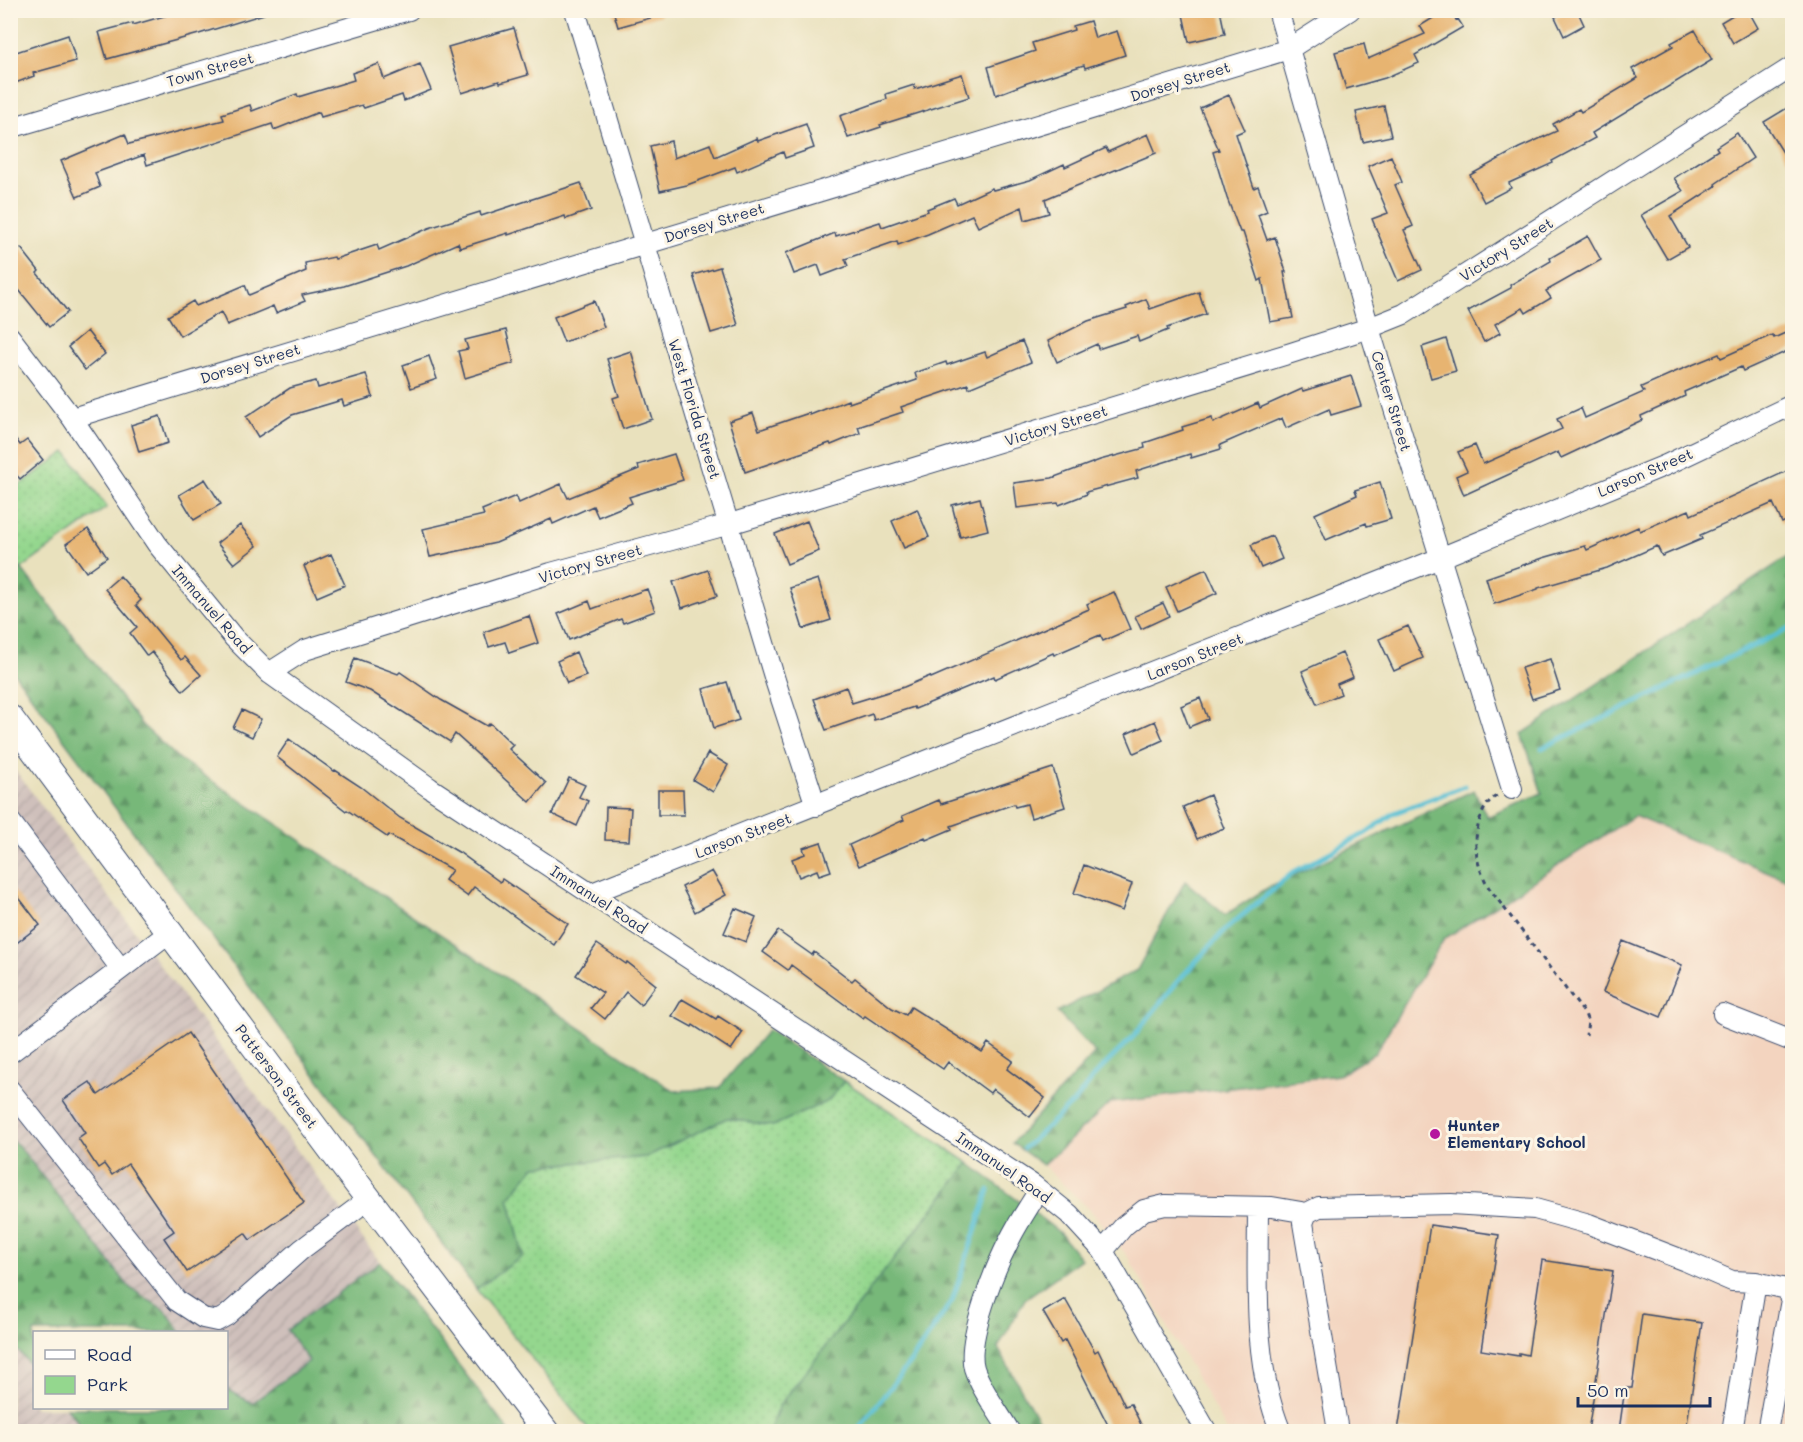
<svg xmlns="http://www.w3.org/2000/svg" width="1803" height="1442" viewBox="0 0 1803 1442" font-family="Mali,sans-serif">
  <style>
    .built { fill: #f3d4bf }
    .industrial { fill: url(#industrial-furrows) }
    .green { fill: url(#green-dots); stroke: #588376; stroke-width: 1.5 }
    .forest { fill: url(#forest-firs); stroke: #49746c; stroke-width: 1.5 }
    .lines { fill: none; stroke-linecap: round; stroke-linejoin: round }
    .stream { stroke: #58c0d4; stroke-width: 5 }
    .building { fill: #e7b471 }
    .minor-casing { stroke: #3a4a6c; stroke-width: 22 }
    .major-casing { stroke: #3a4a6c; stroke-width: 28 }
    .path { stroke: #3a4a6c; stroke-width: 3; stroke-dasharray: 4.5 4.5; stroke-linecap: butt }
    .minor { stroke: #fff; stroke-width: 20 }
    .major { stroke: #fff; stroke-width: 26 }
    .poi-dot { fill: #b5179e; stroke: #fcf5e5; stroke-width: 2 }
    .labels { text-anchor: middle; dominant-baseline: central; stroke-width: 6; stroke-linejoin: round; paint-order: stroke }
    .street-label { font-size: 15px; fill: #1b2f5e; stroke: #fcf5e5 }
    .poi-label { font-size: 15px; font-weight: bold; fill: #1b2f5e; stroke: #fcf5e5; text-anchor: start }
  </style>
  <defs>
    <pattern id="industrial-furrows" width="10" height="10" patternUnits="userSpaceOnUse" patternTransform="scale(1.5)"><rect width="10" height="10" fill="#cfc0bb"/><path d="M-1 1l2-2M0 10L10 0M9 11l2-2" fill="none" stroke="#b1a5a3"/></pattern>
    <pattern id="green-dots" width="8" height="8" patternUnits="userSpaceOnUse" patternTransform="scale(1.5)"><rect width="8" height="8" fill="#94d78e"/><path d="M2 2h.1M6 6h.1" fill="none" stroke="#7fb97d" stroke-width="1.8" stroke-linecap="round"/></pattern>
    <pattern id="forest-firs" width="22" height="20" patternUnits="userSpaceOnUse" patternTransform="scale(1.5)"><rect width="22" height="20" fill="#77b879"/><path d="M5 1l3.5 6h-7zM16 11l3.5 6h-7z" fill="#619666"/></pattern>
  </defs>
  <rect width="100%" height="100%" fill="#fcf5e5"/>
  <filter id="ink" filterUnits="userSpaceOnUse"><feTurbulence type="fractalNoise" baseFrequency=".0167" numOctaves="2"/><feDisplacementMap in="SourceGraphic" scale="12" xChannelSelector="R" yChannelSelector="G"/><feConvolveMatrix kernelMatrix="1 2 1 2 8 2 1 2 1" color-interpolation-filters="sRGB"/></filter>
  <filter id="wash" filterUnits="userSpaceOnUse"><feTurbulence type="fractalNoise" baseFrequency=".008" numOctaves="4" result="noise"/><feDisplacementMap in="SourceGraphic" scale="24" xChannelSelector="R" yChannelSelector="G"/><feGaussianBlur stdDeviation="1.35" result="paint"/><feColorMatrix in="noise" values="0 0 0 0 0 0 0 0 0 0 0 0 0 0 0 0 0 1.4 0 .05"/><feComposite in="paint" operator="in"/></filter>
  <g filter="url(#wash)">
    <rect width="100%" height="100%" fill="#e9e1bd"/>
    <path class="built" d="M1634,816L1785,879L1792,875V1431H1227L1128,1257L1092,1212L1043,1165L1110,1103L1339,1074L1375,1053L1444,939Z"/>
    <path class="industrial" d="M10,763L380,1262L287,1330L310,1361L252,1403L227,1389L226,1332H181L166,1311L130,1288L18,1145L11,1141Z
      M10,1342L34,1370V1408H66L86,1431H11Z"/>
    <path class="green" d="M66,452L107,507L11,576V491Z
      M844,1081L969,1163L779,1406L769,1431H590L476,1289L523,1256L509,1198L535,1166L646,1157L727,1118L773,1126L828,1101Z"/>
    <path class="forest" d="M1792,554V875L1785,879L1634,816L1444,939L1375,1053L1339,1075L1110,1103L1043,1165L1012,1143L1095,1053L1057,1012L1137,970L1185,881L1225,915L1269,887L1474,790L1487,817L1542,793L1522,734Z
      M21,568L142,725L178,758L674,1091L719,1088L768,1030L844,1081L828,1101L773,1126L727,1118L646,1157L535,1166L509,1198L523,1256L476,1289L11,669V576Z
      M11,1141L18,1145L130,1288L166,1311L181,1332H34V1370L11,1342Z
      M969,1163L1059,1232L1081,1259L1025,1299L998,1348L1042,1427L1033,1432H769L779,1406Z
      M380,1262L509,1431H86L66,1408H226L227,1389L252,1403L309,1361L287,1330Z"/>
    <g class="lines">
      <path class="stream" d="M1542,748L1792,627
        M1024,1148L1076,1100L1095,1075L1133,1037L1177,982L1226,929L1294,872L1366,833L1394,813L1465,786
        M856,1432L914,1357L952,1301L989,1190"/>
    </g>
    <g id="blocks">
      <path class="building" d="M185,10H263L264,14L199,34L107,59L99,32L133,23V25Z
        M613,10H661V15L618,27Z
        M1182,10H1220L1225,34L1189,42Z
        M1446,10H1451L1456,20L1458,19L1463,27L1415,55L1419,63L1385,78L1346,89L1335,52L1364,44L1368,59L1425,34L1420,26Z
        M1568,10H1577L1584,25L1564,36L1555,17Z
        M1741,10H1748L1758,28L1733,43L1721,22Z
        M1090,21L1095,38L1117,31L1125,55L1085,68L1084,65L1027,83L996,95L988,67L1035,51L1032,43L1074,30L1073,26Z
        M514,28L528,75L500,83L499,81L462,93L448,47Z
        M1695,30L1712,60L1592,133L1595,138L1552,161L1553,163L1509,183L1511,188L1484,202L1470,175L1519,148L1557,131L1553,124L1579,109L1581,112L1638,78L1632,69L1673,46L1671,43Z
        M68,35L76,61L33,73L34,76L10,85V54Z
        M379,64L384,79L420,64L431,90L404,101L402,95L364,108L362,105L321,117L319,112L274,130L272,124L147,165L144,155L95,173L100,187L77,197L61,161L125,134L129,144L224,120L222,114L250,105L252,111L297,94L298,97L354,80L352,73Z
        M962,74L969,97L880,125L881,127L848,138L840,116L887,99L886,94L914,85L915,89Z
        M1229,95L1245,130L1236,134L1254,188L1258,186L1267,211L1258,215L1267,240L1275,237L1286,272H1284L1293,318L1270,322L1262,279L1259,281L1243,232H1240L1227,198L1213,152L1219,150L1200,108Z
        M1792,105V167L1764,122Z
        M1384,106L1391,136L1363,142L1356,112Z
        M806,124L814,148L785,158L783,152L737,172L735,167L687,185L660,191L650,146L671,141L674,158L710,144L715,157L757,138L758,141Z
        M1737,133L1753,158L1715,184L1716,186L1670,216L1688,247L1667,259L1641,215L1683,191L1674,178L1718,150L1716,147Z
        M1148,134L1156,153L1045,199L1049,213L1025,220L1022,207L978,227L972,215L928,234L898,245L897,241L845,259L848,266L822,276L818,265L794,274L786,253L835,233L836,236L880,222L882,227L928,211L927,209L954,198L957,204L992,188L993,190L1030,180L1064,164L1065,167L1106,148L1108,152Z
        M1391,156L1402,182L1395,185L1413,226L1404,230L1422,270L1398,281L1372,219L1388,213L1368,166Z
        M581,183L591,210L566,219L565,216L508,235V233L460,248L458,243L406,266L344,286L302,295L305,301L276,313L273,306L227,325L221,312L180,336L168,316L193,301L196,306L245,285L249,295L306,271L305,263L334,257L335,259L377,245L379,250L429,228L480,212L481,216Z
        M1588,236L1601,260L1546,291L1551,298L1526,313L1523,308L1495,324L1500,333L1484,342L1468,311L1511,288L1510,285L1551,261L1550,258Z
        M21,248L39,271L37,273L68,312L49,327L10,279V256Z
        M720,267L738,325L711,333L693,275Z
        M1199,292L1206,314L1167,328L1168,330L1139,342L1137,336L1098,349L1097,344L1057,362L1048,341L1088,321L1127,309L1126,307L1146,299L1150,309Z
        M594,301L604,327L564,342L554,317Z
        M506,330L514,363L465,378L458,351L468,349L465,340Z
        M1792,330V349L1743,371L1741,367L1684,392L1685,396L1641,416L1642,420L1561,458L1558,452L1464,495L1456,476L1467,471L1458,452L1475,445L1483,464L1562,429L1557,419L1581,408L1585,418L1644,392L1641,387L1675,372L1719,354L1721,358L1772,335L1774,338Z
        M87,331L105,354L85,370L68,347Z
        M1446,339L1456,371L1431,378L1422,347Z
        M1022,341L1031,362L969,388L968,384L901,407L903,412L858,427L860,433L831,445L830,443L745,472L729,421L753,413L759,430L809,413L810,415L848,400L849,403L917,380L915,373L946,362L947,365L985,352L987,357Z
        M631,351L652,419L623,429L613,398L619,396L607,359Z
        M429,356L437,379L411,388L403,365Z
        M366,374L373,397L344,406L342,400L292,415L258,437L246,417L290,388L316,381L318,388Z
        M1351,376L1361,406L1331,415L1329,409L1286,428L1282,418L1220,445L1221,449L1191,458L1190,454L1136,471L1138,478L1086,492L1087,494L1059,505L1058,503L1017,508L1014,483L1052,478L1100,460L1145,448L1144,443L1183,430L1182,427L1212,418L1213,423L1258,403L1260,408L1302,389L1303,391Z
        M160,416L168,443L139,452L131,425Z
        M10,431L20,445L27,440L43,460L20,479L10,468Z
        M674,454L683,480L629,497L632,503L598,517L593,506L553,524L551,519L496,543L430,557L423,529L484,515L482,510L516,496L519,503L561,484L568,498L639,469L638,465Z
        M1787,471L1792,484V518L1782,523L1773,503L1700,535L1702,539L1662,556L1657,546L1607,568L1538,588V589L1494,604L1486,578L1543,558L1585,546L1587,550L1638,527L1640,531L1689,510L1691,515Z
        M205,479L221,504L194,520L179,495Z
        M1380,482L1391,519L1367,526L1366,523L1326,540L1315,514L1357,495L1355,490Z
        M980,498L988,530L960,537L952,505Z
        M917,509L929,537L904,548L892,521Z
        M807,521L819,551L787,564L775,534Z
        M240,525L257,546L234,564L217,543Z
        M88,529L107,557L86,572L66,544Z
        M1272,536L1282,559L1261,568L1251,545Z
        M331,554L345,585L317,597L304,566Z
        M1206,569L1217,593L1177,611L1166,587Z
        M708,570L717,596L682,608L673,582Z
        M120,576L141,600L136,605L181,660L185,657L201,675L183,691L152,652L147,656L130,633L137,627L105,589Z
        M818,579L831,620L803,629L790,588Z
        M647,589L655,611L623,623L621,619L569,640L558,614L589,601L592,609Z
        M1114,592L1130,629L1103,641L1100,635L1054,655L1053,653L995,679L994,676L915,709L914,707L874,720L872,714L826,730L814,699L846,687L852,703L904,687L930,676L931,678L1089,609L1087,604Z
        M1163,603L1169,616L1141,629L1135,616Z
        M529,616L538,643L509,653L505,642L489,647L484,632Z
        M1408,626L1423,658L1394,671L1379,639Z
        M576,652L586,676L567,683L557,661Z
        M1342,653L1353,677L1337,684L1341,694L1317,704L1302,671Z
        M355,658L398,674L400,672L441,700L487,726L490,723L513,745L509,749L546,783L530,802L455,734L450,742L370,691L346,682Z
        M1550,659L1560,690L1532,699L1521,668Z
        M727,682L739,720L714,728L703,689Z
        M1200,698L1208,719L1189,727L1181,706Z
        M242,710L261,719L252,737L233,728Z
        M1155,721L1163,740L1134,753L1126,734Z
        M289,739L334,771L335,770L361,787L400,818L460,853L500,882L502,879L568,924L554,945L474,887L467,896L445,880L452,870L389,835L387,837L347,810L346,811L277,757Z
        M708,753L728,765L713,792L693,780Z
        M1053,768L1065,807L1031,818L1027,804L1015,807L1014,804L951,826L952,829L926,840L925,837L859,866L849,845L904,820L902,816L939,800L941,804Z
        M569,778L585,785L579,797L588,801L577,826L552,814Z
        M658,790H683L684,815H658Z
        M1210,795L1224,828L1197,839L1183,807Z
        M606,807L631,808L629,841L605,840Z
        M821,842L831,871L819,875L817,870L799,877L792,859L805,854L803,848Z
        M1084,865L1132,884L1122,911L1074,893Z
        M712,871L726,895L695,912L682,887Z
        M10,886L40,925L10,948Z
        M735,908L756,917L746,942L724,933Z
        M778,931L812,955L814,952L852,981L855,978L892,1008L906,1015L911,1007L982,1052L988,1043L1013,1061L1007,1069L1045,1098L1030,1117L993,1089L990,1093L948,1062L943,1069L865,1016L863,1018L791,965L788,970L763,952Z
        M1623,941L1682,965L1661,1017L1603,992Z
        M597,944L626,964L627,962L656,985L641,1005L626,992L605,1019L591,1008L603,993L576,975Z
        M682,999L716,1019L718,1016L743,1032L731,1050L693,1025L692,1027L672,1016Z
        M188,1033L304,1203L250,1240L245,1233L187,1272L164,1238L174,1231L128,1164L112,1175L104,1164L98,1168L78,1138L85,1133L63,1100L90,1082L98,1095Z
        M1430,1225L1499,1235L1481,1350L1519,1356V1353L1528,1355L1542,1260L1613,1271L1588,1431H1398Z
        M1065,1299L1095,1352L1098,1350L1125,1406L1131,1404L1144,1431H1111L1065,1340L1061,1343L1043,1312Z
        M1642,1314L1702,1323L1686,1431H1619L1625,1388H1632Z"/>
    </g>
  </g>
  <g filter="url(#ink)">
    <use href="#blocks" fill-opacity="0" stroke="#3a4a6c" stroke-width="1.5"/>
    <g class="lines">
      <defs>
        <path id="minor" d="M575,10L775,680L816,806
          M1278,10L1369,328L1512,789
          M10,128L409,10
          M10,337L72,418L157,544L234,638L269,673L430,788L1033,1185L1069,1214L1103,1251L1207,1432
          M72,418L1289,49L1350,10
          M269,673L305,650L551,573L730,524L1291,353L1369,328L1404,314L1792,67
          M10,821L121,969
          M592,893L1440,558L1666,465L1792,405
          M1723,1014L1792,1041
          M10,1053L170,932
          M10,1090L177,1301L203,1318L217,1321L226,1316L302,1249L369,1199
          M1258,1207C1258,1281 1252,1362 1281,1432
          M1103,1251L1124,1226L1144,1210L1165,1205L1272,1207L1307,1213
          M1338,1431L1303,1223L1307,1213L1319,1207L1451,1204L1535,1209L1589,1224L1688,1262L1732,1281L1756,1282L1786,1289L1791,1300L1767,1432
          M1010,1432C998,1411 981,1390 974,1368C966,1340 995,1268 1009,1241C1017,1224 1029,1207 1039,1190
          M1732,1432L1756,1282"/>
        <path id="major" d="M10,718L342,1164L546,1432"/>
      </defs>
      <use href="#minor" class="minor-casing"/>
      <use href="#major" class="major-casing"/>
      <path class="path" d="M1497,796C1488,800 1483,810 1480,819C1472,844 1476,865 1489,888L1585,1014L1588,1022L1586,1035"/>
      <use href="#minor" class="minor"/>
      <use href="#major" class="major"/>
    </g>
  </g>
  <circle class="poi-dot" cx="1435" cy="1134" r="6"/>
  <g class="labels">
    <g class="street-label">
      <text transform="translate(210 69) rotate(-16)">Town Street</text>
      <text transform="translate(1180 81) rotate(-17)">Dorsey Street</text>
      <text transform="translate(714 222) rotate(-17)">Dorsey Street</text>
      <text transform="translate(1506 249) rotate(-32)">Victory Street</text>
      <text transform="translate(250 363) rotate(-17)">Dorsey Street</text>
      <text transform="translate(1392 401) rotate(73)">Center Street</text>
      <text transform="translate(695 409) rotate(73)">West Florida Street</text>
      <text transform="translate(1056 425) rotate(-17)">Victory Street</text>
      <text transform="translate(1645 472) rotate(-23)">Larson Street</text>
      <text transform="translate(590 563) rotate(-16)">Victory Street</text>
      <text transform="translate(212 609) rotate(49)">Immanuel Road</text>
      <text transform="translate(1195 656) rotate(-22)">Larson Street</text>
      <text transform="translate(743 835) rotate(-21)">Larson Street</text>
      <text transform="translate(599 899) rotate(33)">Immanuel Road</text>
      <text transform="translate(277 1076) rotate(53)">Patterson Street</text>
      <text transform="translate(1004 1167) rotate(35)">Immanuel Road</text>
    </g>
    <g class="poi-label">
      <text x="1447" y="1125">Hunter<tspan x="1447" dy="17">Elementary School</tspan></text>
    </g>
  </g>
  <rect width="1803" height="1442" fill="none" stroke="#fcf5e5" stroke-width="36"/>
  <rect x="33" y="1331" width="195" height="78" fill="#fcf5e5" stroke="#a2a6af" stroke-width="1.5"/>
  <rect x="45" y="1350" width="30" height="9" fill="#ffffff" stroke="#a2a6af" stroke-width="1.5"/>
  <text x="87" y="1361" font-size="18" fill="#1b2f5e">Road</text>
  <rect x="45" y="1376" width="30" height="18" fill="#94d78e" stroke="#a2a6af" stroke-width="1.5"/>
  <text x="87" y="1391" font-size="18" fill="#1b2f5e">Park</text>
  <path d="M1578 1397v9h132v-9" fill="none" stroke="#1b2f5e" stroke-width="3"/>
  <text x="1587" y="1397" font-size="18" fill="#1b2f5e" stroke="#fcf5e5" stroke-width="4.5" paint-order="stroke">50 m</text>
</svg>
